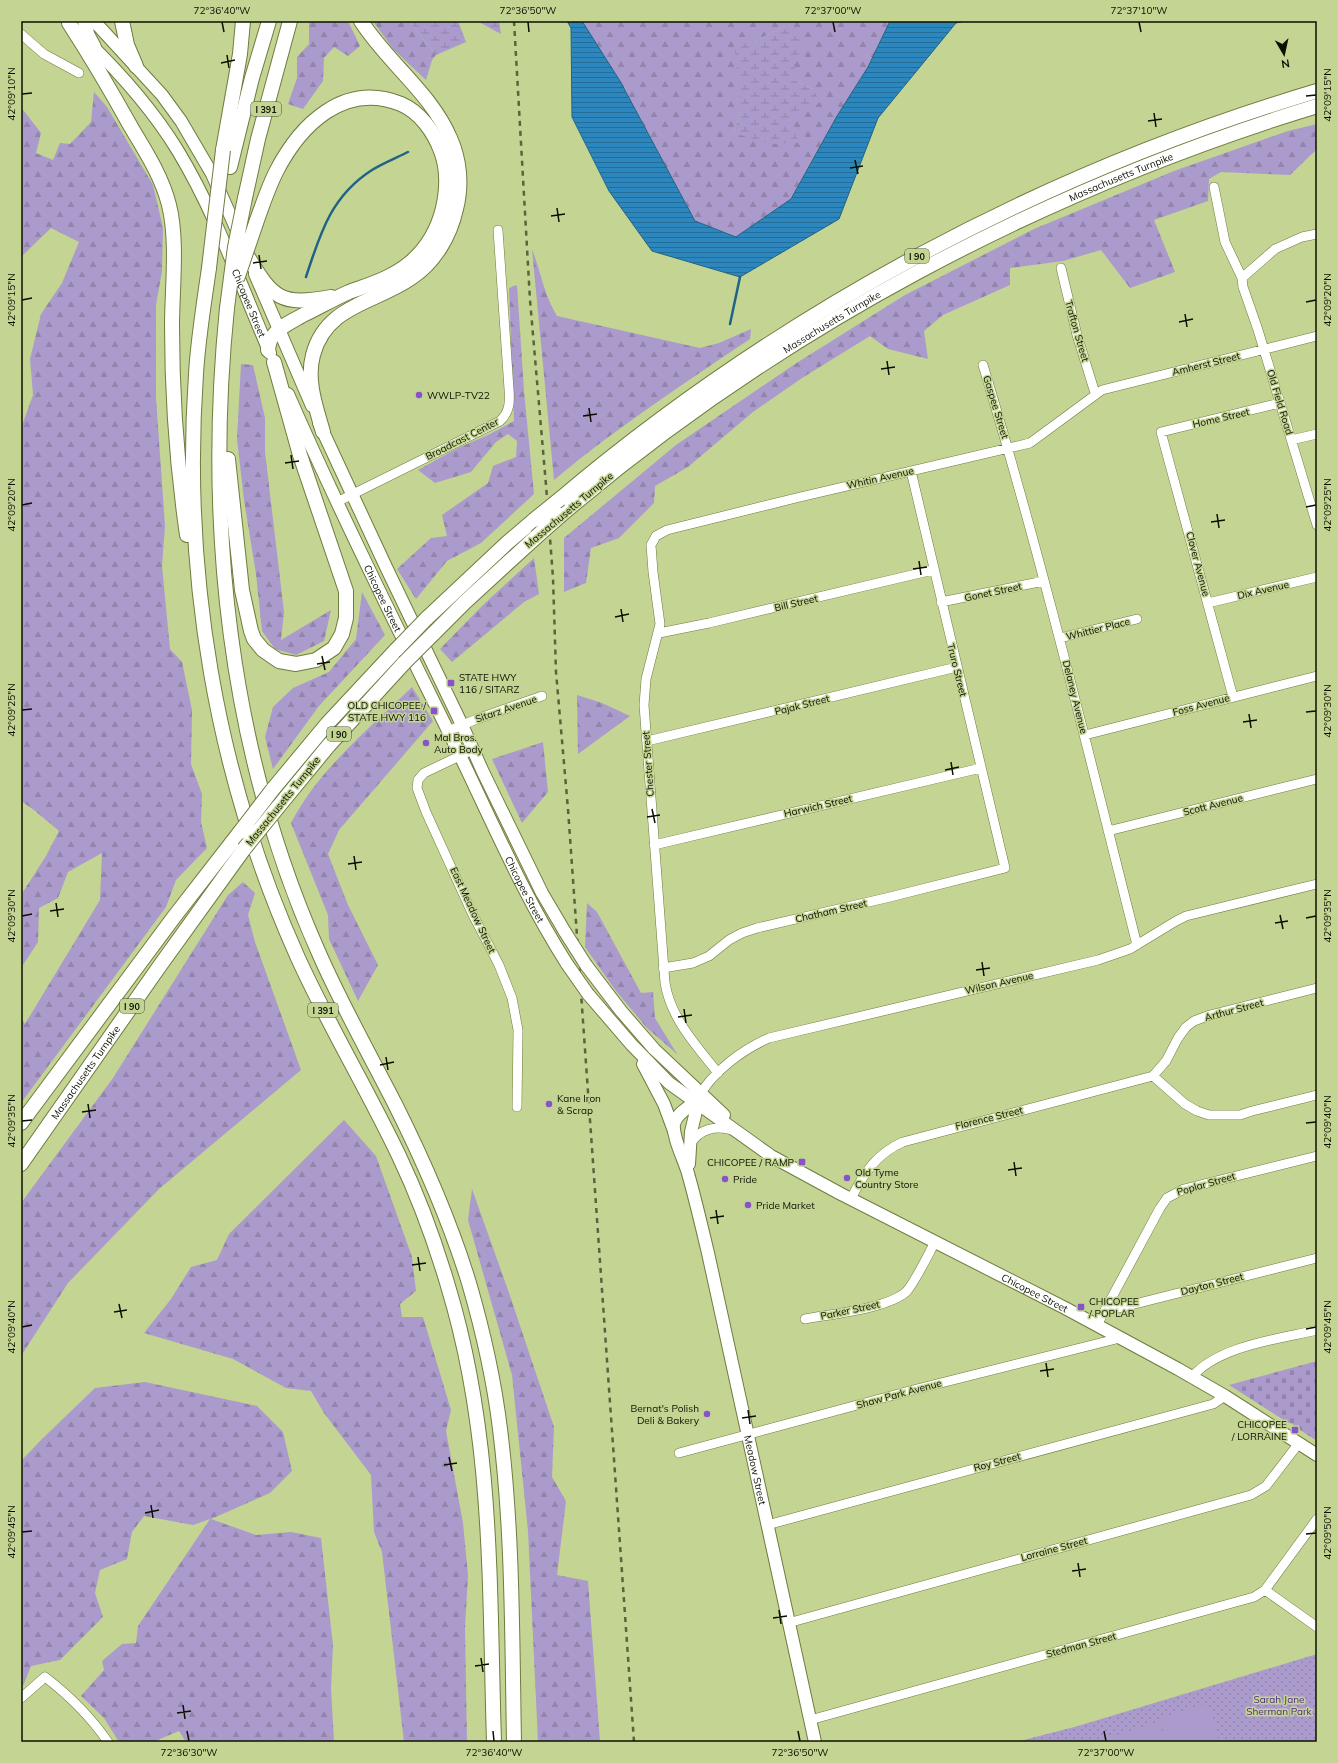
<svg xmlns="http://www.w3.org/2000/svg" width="1338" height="1763" viewBox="0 0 1338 1763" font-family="Mulish,sans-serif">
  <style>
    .forest { fill: url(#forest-firs); fill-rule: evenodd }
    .wetland { fill: url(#wetland-marsh) }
    .cemetery { fill: url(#cemetery-stones) }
    .park { fill: url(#park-dots) }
    .pitch { fill: #ab9bcc }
    .water { fill: url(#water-rules); stroke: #226385 }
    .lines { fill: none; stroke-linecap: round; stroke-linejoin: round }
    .stream { stroke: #226385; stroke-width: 2.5 }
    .minor-casing { stroke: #6e7c3e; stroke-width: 10 }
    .major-casing { stroke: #6e7c3e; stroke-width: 14 }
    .highway-casing { stroke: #6e7c3e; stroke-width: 16 }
    .minor { stroke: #fff; stroke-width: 9 }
    .major { stroke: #fff; stroke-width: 12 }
    .highway { stroke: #fff; stroke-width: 14 }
    .rail { stroke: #59633e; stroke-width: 2.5; stroke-dasharray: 5 5; stroke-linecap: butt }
    .major-bridge-casing { stroke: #6e7c3e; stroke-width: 14; stroke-linecap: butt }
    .highway-bridge-casing { stroke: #6e7c3e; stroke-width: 16; stroke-linecap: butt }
    .major-bridge { stroke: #fff; stroke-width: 12 }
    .highway-bridge { stroke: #fff; stroke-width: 14 }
    .ticks { fill: none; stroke: #0c1000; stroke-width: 1.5 }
    .poi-dot { fill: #8653cb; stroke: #c3d493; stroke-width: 1.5 }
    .labels { text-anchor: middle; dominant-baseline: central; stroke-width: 3; stroke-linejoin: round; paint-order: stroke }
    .shield { fill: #c3d493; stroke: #434b2c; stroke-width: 1 }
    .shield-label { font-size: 9px; font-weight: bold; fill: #0c1000 }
    .street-label { font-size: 10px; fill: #0c1000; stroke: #c3d493 }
    .poi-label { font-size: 10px; fill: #0c1000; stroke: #c3d493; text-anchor: start }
    .park-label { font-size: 10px; fill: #512784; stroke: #c3d493 }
    .neatline { fill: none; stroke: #0c1000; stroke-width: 1.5 }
    .ticks-label { font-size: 10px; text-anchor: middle; fill: #0c1000 }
  </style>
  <defs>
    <pattern id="forest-firs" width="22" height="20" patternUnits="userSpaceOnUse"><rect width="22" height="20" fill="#ab9bcc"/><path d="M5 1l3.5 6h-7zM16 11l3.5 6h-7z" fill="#9284ad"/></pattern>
    <pattern id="wetland-marsh" width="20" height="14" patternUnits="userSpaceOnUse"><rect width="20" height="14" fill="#ab9bcc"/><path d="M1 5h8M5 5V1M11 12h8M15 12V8" fill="none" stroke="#9284ad"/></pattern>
    <pattern id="cemetery-stones" width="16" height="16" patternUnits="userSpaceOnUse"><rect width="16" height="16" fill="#ab9bcc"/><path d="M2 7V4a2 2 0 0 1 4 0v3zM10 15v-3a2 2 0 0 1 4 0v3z" fill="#9284ad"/></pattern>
    <pattern id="park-dots" width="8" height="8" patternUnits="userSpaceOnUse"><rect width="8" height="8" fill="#ab9bcc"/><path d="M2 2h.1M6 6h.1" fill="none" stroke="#9284ad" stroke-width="1.8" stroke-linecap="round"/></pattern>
    <pattern id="water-rules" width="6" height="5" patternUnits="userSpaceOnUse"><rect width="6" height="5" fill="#2c87be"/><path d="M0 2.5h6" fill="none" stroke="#246d98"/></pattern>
  </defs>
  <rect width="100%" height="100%" fill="#c3d493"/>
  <path class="forest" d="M309,21H348L360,46L348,56L334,47L324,58L323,81L303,109L288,104L297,78V57L309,44Z
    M373,21H409L436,55L432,60L426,80L393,49Z
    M582,21H890L868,67L837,116L791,199L737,237L695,221L620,81ZM785,26L791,79L813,89L789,121L733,133L741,111L754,42Z
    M94,92L107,107L153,185L163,228L162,271L156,305V398L165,526L162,566L170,649L182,662L192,710L191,764L202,794L201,822L207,848L176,880L166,907L21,1103V1018L25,1024L100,900L102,853L68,872L58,898L39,908L38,942L21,968V895L46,856L59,831L34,810L21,801V428L33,395L30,359L41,314L62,283L79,242L51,228L21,257V108L24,111L41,133L36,153L53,160L60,143L70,144L91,122Z
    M1317,124V149L1290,175L1221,172L1209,179L1208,201L1154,220L1175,272L1130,288L1101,250L1063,261L1010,268V285L943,315L924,331L928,359L888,349L870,336L802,378L753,412L688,467L655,486L654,503L619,538L591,548L586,583L564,592V538L676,445L795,364L905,295L1034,229L1174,171L1288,131Z
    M532,249C541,272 544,295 557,316L700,348L719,343L751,329L750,339C683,384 616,428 554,480Z
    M517,285L524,391L534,494L481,543L447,561L416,599L397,569L431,538L447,536L442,515L488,483L493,466L516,457L517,441L508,434L496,442L471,472L435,483L418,470L456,449L490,434L514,421L509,288Z
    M241,364L253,365L265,418V452L284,612L281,640L331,610L324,641L296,655L275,649L262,631L256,574L244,500L237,439Z
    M534,558L539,594L524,602L452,662L440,649L483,605Z
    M362,592L385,635L319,706L273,769L265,737L273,707L293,688L329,672L356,639Z
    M412,687L433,721L339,830L328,854L348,905L378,965L358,1001L329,939L328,915L291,823C319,769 369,729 412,687Z
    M577,695L602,703L630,716L578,754Z
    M543,742L548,792L522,823L492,759Z
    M243,882L255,893L248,915L255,942L301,1070L159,1189L68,1283L21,1356V1203L113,1078L228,895Z
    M587,903L597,912L641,993L653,992L655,1018L677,1054L647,1028L616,991L585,947Z
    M344,1120L376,1156L412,1257L416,1291L400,1304L402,1317H423L451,1410L446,1431L463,1523L468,1575L465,1628L467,1742H404L382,1552L374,1532L371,1475L324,1413L311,1391L286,1388L233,1359L144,1333L171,1299L191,1267L217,1260L229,1234Z
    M472,1189L508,1290L554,1427L552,1477L566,1501L557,1575L588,1581L600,1742H538L528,1531L512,1375L468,1220Z
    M145,1382L257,1406L283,1432L292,1471L270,1493L211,1519L256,1535L291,1532L321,1538L333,1645L331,1688L334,1742H186L179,1731L153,1742H119L104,1718L81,1696L104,1670L102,1661L122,1644L136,1643L138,1626L210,1519L193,1525L144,1516L132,1532L127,1559L100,1570L95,1593L103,1617L60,1660L31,1666L24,1684L21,1687V1461L42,1439L95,1388Z"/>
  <path class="wetland" d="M409,21H458L466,42L436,55Z
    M476,21H499L501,34L477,21Z
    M785,26L804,37L791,79L813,89L820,102L789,121L799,143L771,144L733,133L741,111L734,43L754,42Z"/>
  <path class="cemetery" d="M1317,1361V1441L1294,1426L1293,1424L1287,1422L1229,1385Z"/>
  <path class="park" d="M1317,1654V1742H1016L1078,1726Z"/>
  <path class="pitch" d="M1204,1705L1210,1707L1219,1742H1167L1160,1718Z
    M1159,1722L1166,1742H1094Z"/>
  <path class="water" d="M567,21H582L620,81L695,221L736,237L791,199L837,116L868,67L890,21H965L956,23L878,118L839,219L740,277L652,251L609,191L572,117L571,28Z"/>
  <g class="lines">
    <path class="stream" d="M306,277C320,234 331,196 372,170C383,163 396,158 408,152
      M730,324L740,277"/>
    <defs>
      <path id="minor" d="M21,34L44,54L79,73
        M1214,187L1225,242L1242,278L1243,287L1258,330L1317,525
        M1061,268L1077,335L1095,393
        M1242,278L1275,249L1302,237L1317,234
        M983,365C1041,556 1088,751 1137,945
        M1291,440L1317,434
        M337,502L500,421C510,412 510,401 509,389L498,230
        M941,602L1044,581
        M1208,603L1317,577
        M659,633L709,623L933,570
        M1060,638L1137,619
        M1233,697L1161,432L1280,403
        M448,731L477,719L542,696
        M1085,735L1317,676
        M647,741L957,667
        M472,750L424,773L418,780L417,788L426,812L472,913L499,965L512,998L518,1030L517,1107
        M1108,831L1317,779
        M654,845L981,768
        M663,968L693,963L709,956L729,940L742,933L757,928L890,897L1005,868L911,471
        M718,1073C696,1045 671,1019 665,983L644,705L646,679L660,624L653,572L651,545L656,536L667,530L796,498L1030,443L1102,390L1317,336
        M1153,1076L1166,1061L1178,1038L1186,1027L1194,1021L1210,1015L1317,988
        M1153,1076L1185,1104L1197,1111L1209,1115H1240L1252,1111L1317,1095
        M698,1098C712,1072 742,1050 769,1038L1098,960L1130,949L1176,921L1186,916L1317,884
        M690,1145C698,1129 716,1125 732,1130
        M851,1199C863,1174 877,1153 903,1142L1153,1076
        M1107,1306L1119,1308L1317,1258
        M805,1319C831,1314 886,1309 906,1292C914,1284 929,1253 935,1242
        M1097,1325L1160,1208L1167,1198L1184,1189L1317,1156
        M1192,1377C1218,1346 1279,1339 1317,1330
        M679,1453L913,1390L1120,1338
        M767,1525L1213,1404L1225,1396
        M1265,1590L1317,1627
        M788,1623L1251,1495L1266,1486L1299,1443
        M21,1698L45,1677C70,1696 90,1716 108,1742
        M810,1720L1254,1597L1265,1590L1317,1519"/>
      <g id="major">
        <path d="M94,21L162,95L181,121L212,174L239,235"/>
        <path id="s1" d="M87,41C121,74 153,110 178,151C216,214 241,286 270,353"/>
        <path d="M255,274L312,406"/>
        <path id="s2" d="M288,394C340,513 398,629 455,745C491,819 523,895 567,964"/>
        <path d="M319,423L386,567L462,725L483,772L542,893L565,932"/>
        <path d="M586,965L621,1011L654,1049L724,1115"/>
        <path id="s3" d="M588,994L631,1044L669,1083L771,1156L841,1194L1065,1308L1178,1369L1225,1396L1317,1455"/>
        <path d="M643,1064L664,1104L674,1131"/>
        <path id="s4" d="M695,1102C688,1108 676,1114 674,1124C672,1138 686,1163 689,1177C696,1202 702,1228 708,1253L815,1742"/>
        <path d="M689,1164L691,1132L696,1111L695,1102"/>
      </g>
      <g id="highway">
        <path d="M85,21L87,34L94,47"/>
        <path d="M122,21L127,45L136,66"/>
        <path d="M69,23C91,57 111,91 131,127C146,152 162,177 169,205C178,240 172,290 172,326C172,396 177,466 187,535"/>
        <path d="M223,150L240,54L243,21"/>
        <path d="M230,167L252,78L269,21"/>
        <path d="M245,198L258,139L290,21"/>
        <path d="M256,223C262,206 268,188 276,172C300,125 344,81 401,104C420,112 434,132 441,151C448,169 447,190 443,208C438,229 427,248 411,262C392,278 371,284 349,292C333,299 318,308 303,315C293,321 280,326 273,336C269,340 269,344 268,350"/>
        <path d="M248,257C273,299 281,306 331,297"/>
        <path d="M209,268C204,303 198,339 196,374C182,574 216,776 298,958C329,1026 367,1089 399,1156C419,1198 435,1242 448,1286C494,1437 489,1586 494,1742"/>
        <path d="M227,308C205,524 229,751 318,951C341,1004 369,1053 395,1104C424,1162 450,1221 469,1283C483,1331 494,1380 500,1429C513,1533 512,1638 514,1742"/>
        <path d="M323,432C316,407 306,381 313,355C326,305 375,303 411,278C435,262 450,236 456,209C462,186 460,160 450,138C431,93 387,62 361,21"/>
        <path d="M228,459L242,590L251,631L254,639L263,650L279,661L296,664L316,660L334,648L342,634L346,618V591L300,455L274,362"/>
        <path d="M560,499C780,313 1041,173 1317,91"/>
        <path id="s5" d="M561,515C780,328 1042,190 1317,106"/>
        <path d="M426,619L507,543L534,520"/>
        <path d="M433,634L465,602L536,537"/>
        <path d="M273,789L327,724L396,650"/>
        <path d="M278,807L329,745L404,663"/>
        <path d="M21,1123L174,917L240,832"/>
        <path id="s6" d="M21,1164L159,967L244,849"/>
      </g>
    </defs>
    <use href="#minor" class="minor-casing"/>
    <use href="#major" class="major-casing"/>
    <use href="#highway" class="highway-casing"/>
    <use href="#minor" class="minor"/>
    <use href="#major" class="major"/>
    <use href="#highway" class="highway"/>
    <path class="rail" d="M514,21L530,300L546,485L553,578L556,672L568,809L634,1742"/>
    <defs>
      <path id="major-bridge" d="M565,932L586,965
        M567,964L588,994"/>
      <path id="highway-bridge" d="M209,268L223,150
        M237,279L256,223
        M227,308L235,247L245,198
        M534,520L560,499
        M536,537L561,515
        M396,650L426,619
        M404,663L433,634
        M240,832L273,789
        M244,849L278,807"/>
    </defs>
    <use href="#major-bridge" class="major-bridge-casing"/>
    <use href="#highway-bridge" class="highway-bridge-casing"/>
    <use href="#major-bridge" class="major-bridge"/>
    <use href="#highway-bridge" class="highway-bridge"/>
  </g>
  <path class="ticks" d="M222,22L224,32M528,22L529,32M833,22L835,32M1139,22L1141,32M227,55L229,68M221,63L235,60M22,94L32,93M1306,96L1316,95M1154,113L1156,127M1148,121L1162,119M855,160L858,174M850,168L863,166M557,208L559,222M551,216L565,214M259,255L261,269M253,263L267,261M22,300L32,298M1306,302L1316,300M1185,314L1187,327M1179,322L1193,319M887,361L889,375M881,369L895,367M589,408L591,422M583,416L597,414M291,455L293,469M285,463L299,461M22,505L32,503M1306,507L1316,505M1217,514L1219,528M1211,522L1225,520M919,561L921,575M913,569L927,567M621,609L623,622M615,617L629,614M322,656L325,670M317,664L330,662M22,710L32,709M1306,712L1316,711M1249,714L1251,728M1243,722L1257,720M951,762L953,775M945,770L959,767M652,809L655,823M647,817L660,815M354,856L356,870M348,864L362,862M56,903L58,917M50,911L64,909M1280,915L1283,929M22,916L32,914M1306,918L1316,916M1275,923L1288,921M982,962L984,976M976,970L990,968M684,1009L686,1023M678,1017L692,1015M386,1057L388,1070M380,1065L394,1062M88,1104L90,1118M82,1112L96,1110M22,1121L32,1120M1306,1123L1316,1122M1014,1162L1016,1176M1008,1170L1022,1168M716,1210L718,1224M710,1218L724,1216M418,1257L420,1271M412,1265L426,1263M119,1304L122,1318M114,1312L127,1310M22,1327L32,1325M1306,1329L1316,1327M1046,1363L1048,1377M1040,1371L1054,1369M748,1410L750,1424M742,1418L756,1416M449,1457L452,1471M444,1465L457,1463M151,1505L153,1518M145,1513L159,1510M22,1532L32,1531M1306,1534L1316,1533M1078,1563L1080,1577M1072,1571L1086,1569M779,1610L781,1624M773,1618L787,1616M481,1658L483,1672M475,1666L489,1664M183,1705L185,1719M177,1713L191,1711M187,1731L189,1741M493,1731L494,1741M798,1731L800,1741M1104,1731L1106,1741"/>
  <g class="poi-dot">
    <circle cx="419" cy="395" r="4"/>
    <rect x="447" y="679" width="8" height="8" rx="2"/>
    <rect x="430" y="707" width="8" height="8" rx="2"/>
    <circle cx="426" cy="743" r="4"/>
    <circle cx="549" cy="1104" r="4"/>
    <rect x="798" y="1158" width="8" height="8" rx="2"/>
    <circle cx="847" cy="1178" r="4"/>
    <circle cx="725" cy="1179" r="4"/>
    <circle cx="748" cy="1205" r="4"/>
    <rect x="1077" y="1303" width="8" height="8" rx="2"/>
    <circle cx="707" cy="1414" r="4"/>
    <rect x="1291" y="1426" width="8" height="8" rx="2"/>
  </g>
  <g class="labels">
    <g class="shield">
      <rect x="251" y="102" width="30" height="14" rx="3"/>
      <rect x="905" y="249" width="24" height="14" rx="3"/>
      <rect x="327" y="727" width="24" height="14" rx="3"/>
      <rect x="120" y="999" width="24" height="14" rx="3"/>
      <rect x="308" y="1003" width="30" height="14" rx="3"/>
    </g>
    <g class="shield-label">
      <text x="266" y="109">I 391</text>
      <text x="917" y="256">I 90</text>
      <text x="339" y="734">I 90</text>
      <text x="132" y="1006">I 90</text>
      <text x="323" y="1010">I 391</text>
    </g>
    <g class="street-label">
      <text stroke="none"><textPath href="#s5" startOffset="657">Massachusetts Turnpike</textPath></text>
      <text stroke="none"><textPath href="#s1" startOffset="311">Chicopee Street</textPath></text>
      <text stroke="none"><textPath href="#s5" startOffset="333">Massachusetts Turnpike</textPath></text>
      <text transform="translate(1077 331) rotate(74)">Trafton Street</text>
      <text transform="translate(1206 364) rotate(-14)">Amherst Street</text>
      <text transform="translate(1280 402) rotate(73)">Old Field Road</text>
      <text transform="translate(996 407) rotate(73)">Gaspee Street</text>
      <text transform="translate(1221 418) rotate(-13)">Home Street</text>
      <text transform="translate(462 439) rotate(-27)">Broadcast Center</text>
      <text transform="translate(880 478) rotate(-13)">Whitin Avenue</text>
      <text transform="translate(569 510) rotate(-40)">Massachusetts Turnpike</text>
      <text transform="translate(1198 564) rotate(75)">Clover Avenue</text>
      <text transform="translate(1263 590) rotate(-13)">Dix Avenue</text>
      <text transform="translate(993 592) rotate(-12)">Gonet Street</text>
      <text stroke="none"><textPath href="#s2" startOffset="225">Chicopee Street</textPath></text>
      <text transform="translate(796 603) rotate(-13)">Bill Street</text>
      <text transform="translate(1098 629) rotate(-14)">Whittier Place</text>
      <text transform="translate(957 670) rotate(76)">Truro Street</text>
      <text transform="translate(1075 697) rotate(76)">Delaney Avenue</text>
      <text transform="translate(802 705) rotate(-14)">Pajak Street</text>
      <text transform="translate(1201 705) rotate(-15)">Foss Avenue</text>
      <text transform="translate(506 709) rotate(-19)">Sitarz Avenue</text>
      <text transform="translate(648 764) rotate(-94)">Chester Street</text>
      <text transform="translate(283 801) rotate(-51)">Massachusetts Turnpike</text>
      <text transform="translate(1213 805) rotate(-14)">Scott Avenue</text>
      <text transform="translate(818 806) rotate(-13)">Harwich Street</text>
      <text stroke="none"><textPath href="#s2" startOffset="549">Chicopee Street</textPath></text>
      <text transform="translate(473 910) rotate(65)">East Meadow Street</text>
      <text transform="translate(831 911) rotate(-13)">Chatham Street</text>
      <text transform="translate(999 983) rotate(-13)">Wilson Avenue</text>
      <text transform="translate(1234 1010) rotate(-15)">Arthur Street</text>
      <text stroke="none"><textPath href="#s6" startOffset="112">Massachusetts Turnpike</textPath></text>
      <text transform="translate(989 1118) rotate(-14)">Florence Street</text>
      <text transform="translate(1206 1184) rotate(-16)">Poplar Street</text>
      <text transform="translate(1212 1284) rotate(-14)">Dayton Street</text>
      <text stroke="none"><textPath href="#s3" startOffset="543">Chicopee Street</textPath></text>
      <text transform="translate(850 1310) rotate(-12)">Parker Street</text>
      <text transform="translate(899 1394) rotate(-15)">Shaw Park Avenue</text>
      <text transform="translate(997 1462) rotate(-15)">Roy Street</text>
      <text stroke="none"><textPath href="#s4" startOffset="387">Meadow Street</textPath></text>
      <text transform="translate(1054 1549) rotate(-15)">Lorraine Street</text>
      <text transform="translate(1081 1645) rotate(-15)">Stedman Street</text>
    </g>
    <g class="poi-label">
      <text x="427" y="395">WWLP-TV22</text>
      <text x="459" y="677">STATE HWY<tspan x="459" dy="12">116 / SITARZ</tspan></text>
      <text x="426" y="705" text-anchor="end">OLD CHICOPEE /<tspan x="426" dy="12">STATE HWY 116</tspan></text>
      <text x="434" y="737">Mal Bros.<tspan x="434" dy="12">Auto Body</tspan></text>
      <text x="557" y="1098">Kane Iron<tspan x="557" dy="12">&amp; Scrap</tspan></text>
      <text x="794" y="1162" text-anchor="end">CHICOPEE / RAMP</text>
      <text x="855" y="1172">Old Tyme<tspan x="855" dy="12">Country Store</tspan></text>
      <text x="733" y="1179">Pride</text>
      <text x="756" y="1205">Pride Market</text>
      <text x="1089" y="1301">CHICOPEE<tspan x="1089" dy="12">/ POPLAR</tspan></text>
      <text x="699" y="1408" text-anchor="end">Bernat's Polish<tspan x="699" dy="12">Deli &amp; Bakery</tspan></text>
      <text x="1287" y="1424" text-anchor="end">CHICOPEE<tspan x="1287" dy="12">/ LORRAINE</tspan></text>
    </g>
    <g class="park-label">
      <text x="1279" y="1699">Sarah Jane<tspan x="1279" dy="12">Sherman Park</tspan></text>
    </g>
  </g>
  <rect width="1338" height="1763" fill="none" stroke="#c3d493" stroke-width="44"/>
  <g transform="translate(1284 54) rotate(171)" stroke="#c3d493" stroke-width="3" paint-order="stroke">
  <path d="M0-3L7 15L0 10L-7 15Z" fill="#0c1000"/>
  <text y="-6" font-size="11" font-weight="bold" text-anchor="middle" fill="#0c1000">N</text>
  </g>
  <rect x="22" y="22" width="1294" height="1719" class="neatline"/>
  <g class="ticks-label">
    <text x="222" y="14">72°36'40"W</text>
    <text x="528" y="14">72°36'50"W</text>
    <text x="833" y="14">72°37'00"W</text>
    <text x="1139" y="14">72°37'10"W</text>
    <text transform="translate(11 94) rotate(-90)" y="4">42°09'10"N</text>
    <text transform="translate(1327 95) rotate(-90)" y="4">42°09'15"N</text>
    <text transform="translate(11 300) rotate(-90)" y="4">42°09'15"N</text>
    <text transform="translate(1327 300) rotate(-90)" y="4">42°09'20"N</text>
    <text transform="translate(11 505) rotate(-90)" y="4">42°09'20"N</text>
    <text transform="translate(1327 505) rotate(-90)" y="4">42°09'25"N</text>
    <text transform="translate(11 710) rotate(-90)" y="4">42°09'25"N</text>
    <text transform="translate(1327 711) rotate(-90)" y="4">42°09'30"N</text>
    <text transform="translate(11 916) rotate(-90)" y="4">42°09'30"N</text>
    <text transform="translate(1327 916) rotate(-90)" y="4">42°09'35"N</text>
    <text transform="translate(11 1121) rotate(-90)" y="4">42°09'35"N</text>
    <text transform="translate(1327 1122) rotate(-90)" y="4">42°09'40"N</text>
    <text transform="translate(11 1327) rotate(-90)" y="4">42°09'40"N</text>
    <text transform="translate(1327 1327) rotate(-90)" y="4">42°09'45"N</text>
    <text transform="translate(11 1532) rotate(-90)" y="4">42°09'45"N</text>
    <text transform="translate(1327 1533) rotate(-90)" y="4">42°09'50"N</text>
    <text x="189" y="1756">72°36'30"W</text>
    <text x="494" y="1756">72°36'40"W</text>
    <text x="800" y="1756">72°36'50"W</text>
    <text x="1106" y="1756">72°37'00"W</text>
  </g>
</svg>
